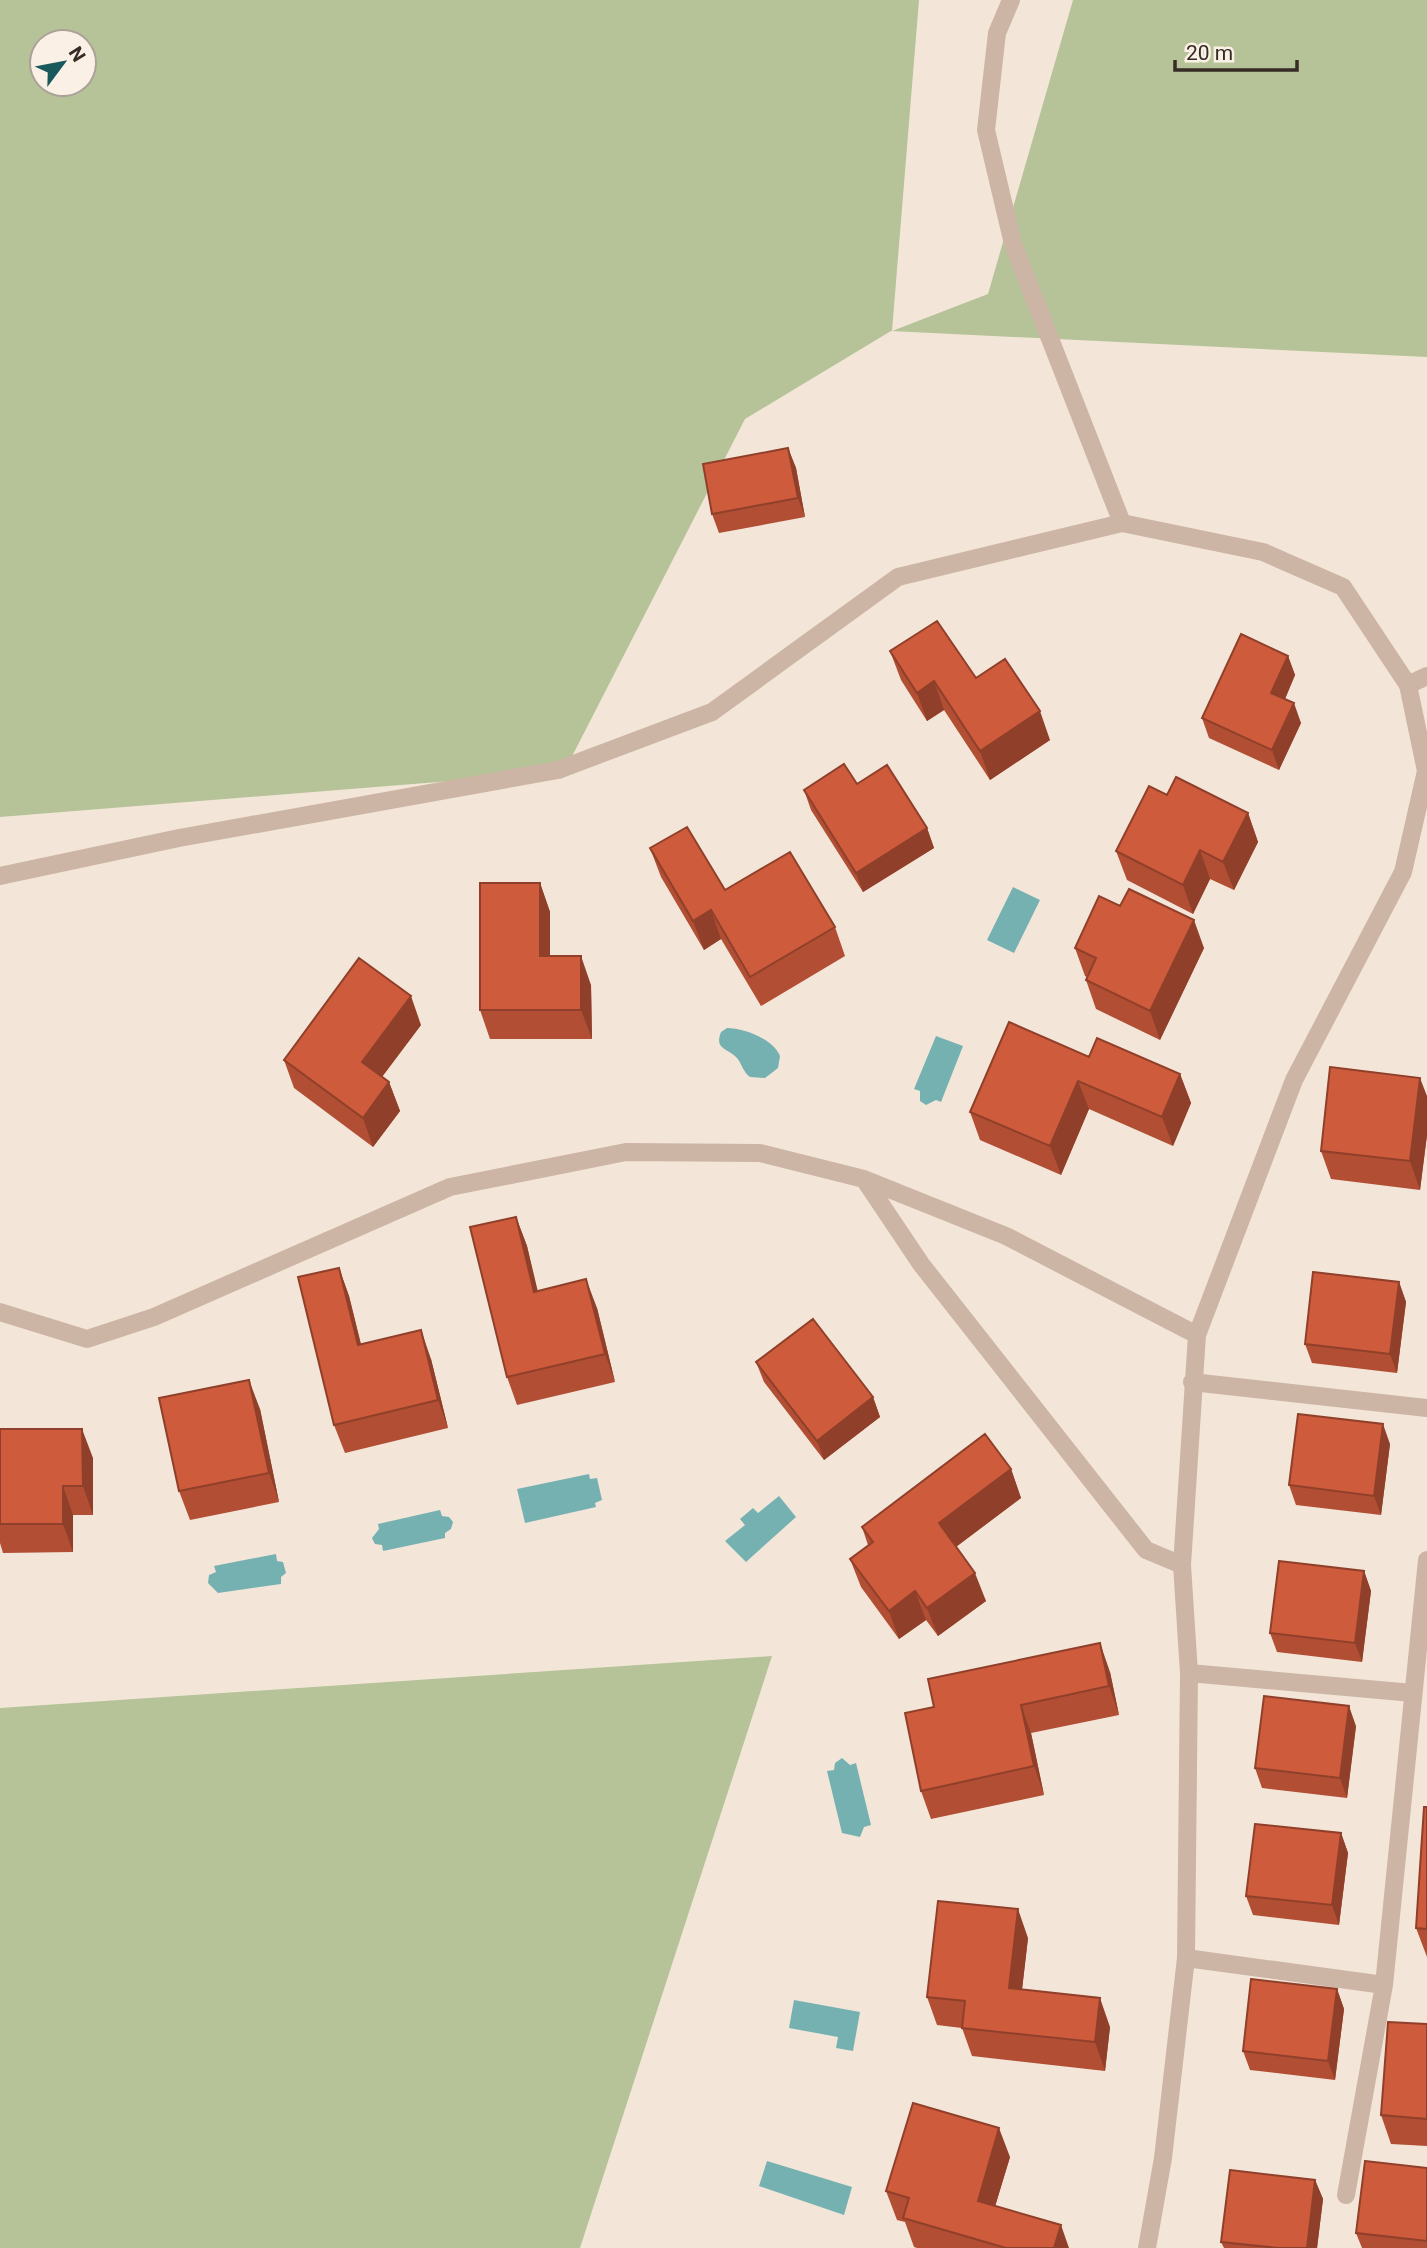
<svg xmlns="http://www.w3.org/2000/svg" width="1427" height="2248" viewBox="0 0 1427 2248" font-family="Roboto,sans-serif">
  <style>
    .green { fill: #b6c398; fill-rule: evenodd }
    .water { fill: #76b1b2 }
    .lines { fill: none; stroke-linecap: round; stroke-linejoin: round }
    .lane { stroke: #ccb5a4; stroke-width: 18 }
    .street { stroke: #ccb5a4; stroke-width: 18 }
    .wall { fill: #b14e34 }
    .shaded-wall { fill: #90402a }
    .building { fill: #ce5b3c; stroke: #90402a; stroke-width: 2 }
  </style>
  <rect width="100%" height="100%" fill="#f3e6d9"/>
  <path class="green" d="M0,0H919L892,331L988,294L1073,0H1427V357L891,331L745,419L564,772L0,817ZM42,42H84V84H42Z
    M772,1656L580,2248H0V1708Z"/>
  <path class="water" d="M1013,887L1040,900L1014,953L987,940Z
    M727,1028C744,1028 773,1039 780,1056L778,1068L765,1078L750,1077C743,1072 742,1064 737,1058C728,1048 714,1050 721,1032Z
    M936,1036L963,1046L941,1102L936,1100L926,1105L920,1101V1091L914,1089Z
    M589,1474L590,1479L597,1478L602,1500L595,1503L596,1507L525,1523L517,1489Z
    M779,1496L796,1517L746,1562L725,1541L745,1525L740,1519L753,1508L758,1513Z
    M440,1510L442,1516L449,1517L453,1522L451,1529L445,1533V1538L383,1551L382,1545L375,1544L372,1538L379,1529L378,1524Z
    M276,1554L277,1561L283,1562L286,1573L281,1577V1584L218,1593L208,1583L209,1575L216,1572L214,1566Z
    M842,1758L850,1765L856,1763L871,1825L864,1827L860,1837L842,1833L827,1771L834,1770L835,1763Z
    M794,2000L860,2012L853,2051L836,2048L838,2037L789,2028Z
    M767,2161L852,2187L844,2215L759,2186Z"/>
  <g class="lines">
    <path class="lane" d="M1408,685L1427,676
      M1192,1382L1427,1408
      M1189,1673L1413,1693
      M1186,1958L1384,1985
      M1346,2195L1384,1985L1427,1560"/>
    <path class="street" d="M1011,0L997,33L986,130L1013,244L1122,523L1263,552L1343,587L1408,685L1426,771L1403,872L1294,1080L1197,1335L1182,1565L1189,1673L1186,1958L1163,2158L1147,2248
      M0,876L179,838L558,770L712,712L898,577L1122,523
      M864,1179L921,1264L1146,1550L1182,1565
      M0,1312L87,1339L154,1317L450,1187L626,1152L760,1153L864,1179L1006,1236L1197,1335"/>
  </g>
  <path class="wall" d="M788,448L796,468L805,517L719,533L712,514Z
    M890,651L976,678L1050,740L990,780L944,710L927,721L901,680Z
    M1288,656L1295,675L1285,699L1301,723L1279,770L1209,738L1202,718Z
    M857,784L927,828L934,848L863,892L811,810L804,790Z
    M1167,795L1248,813L1258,842L1234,890L1210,879L1193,914L1127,880L1116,851Z
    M650,848L725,890L835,927L845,956L761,1006L721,939L704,950L661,877Z
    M540,883L550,912V956L591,985L592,1039H490L480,1010Z
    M1120,906L1204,948L1160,1040L1096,1009L1086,980L1087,977L1085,976L1075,948Z
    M421,1025L382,1077L389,1082L400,1111L373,1147L294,1088L284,1060Z
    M1089,1057L1180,1074L1191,1103L1173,1146L1089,1109L1061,1175L980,1140L970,1112Z
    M1427,1096V1135L1420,1190L1331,1179L1321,1151Z
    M516,1217L527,1246L537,1291L597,1308L615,1382L517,1405L507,1377Z
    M339,1268L349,1296L361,1344L431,1359L448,1428L345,1453L334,1425Z
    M1399,1282L1406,1302L1397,1373L1312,1363L1305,1344Z
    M756,1362L873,1397L880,1417L824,1460L764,1382Z
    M260,1409L279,1502L190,1520L179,1491Z
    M0,1429L93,1458V1515H73V1552L3,1553L0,1543Z
    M1390,1444L1381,1515L1296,1505L1289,1485Z
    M1011,1469L1021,1498L956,1547L986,1601L938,1636L926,1620L899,1639L861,1587L850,1559L868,1545L862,1527Z
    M1364,1571L1371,1591L1362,1662L1277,1652L1270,1633Z
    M1110,1672L1119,1715L1031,1733L1044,1795L931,1819L921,1791L934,1707Z
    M1356,1726L1347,1798L1262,1788L1255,1768Z
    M1427,1807V1957L1416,1928Z
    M1341,1833L1348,1853L1339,1925L1253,1915L1246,1896Z
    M1028,1938L1022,1989L1110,2027L1105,2071L972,2056L962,2028L937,2025L927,1997Z
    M1337,1989L1344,2009L1335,2080L1250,2070L1243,2051Z
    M1427,2024V2146L1391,2144L1381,2115Z
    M1010,2157L995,2206L1069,2248H917L914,2247L905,2222L897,2220L886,2191Z
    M1427,2168V2248H1362L1356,2233Z
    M1315,2180L1323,2199L1317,2248H1224L1221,2242Z"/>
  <path class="shaded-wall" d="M788,448L796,468L805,517L798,498Z
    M1288,656L1295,675L1279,713L1271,693Z
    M934,681L944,710L927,721L917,693Z
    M1294,703L1301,723L1279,770L1272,750Z
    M1040,711L1050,740L990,780L980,751Z
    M1248,813L1258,842L1234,890L1223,862Z
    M927,828L934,848L863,892L856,873Z
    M1200,850L1210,879L1193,914L1183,885Z
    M540,883L550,912V984L540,956Z
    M711,910L721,939L704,950L693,921Z
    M1194,920L1204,948L1160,1040L1150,1011Z
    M581,956L591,985L592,1039L581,1010Z
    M411,996L421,1025L372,1090L362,1062Z
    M1180,1074L1191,1103L1173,1146L1162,1117Z
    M1420,1078L1427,1096V1135L1420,1190L1410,1161Z
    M1078,1081L1089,1109L1061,1175L1050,1146Z
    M389,1082L400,1111L373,1147L363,1118Z
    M516,1217L527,1246L545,1321L534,1292Z
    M339,1268L349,1296L368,1374L358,1345Z
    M586,1279L597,1308L615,1382L605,1354Z
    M1399,1282L1406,1302L1397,1373L1390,1354Z
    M421,1330L431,1359L448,1428L438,1400Z
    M249,1380L260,1409L279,1502L269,1473Z
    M873,1397L880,1417L824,1460L817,1441Z
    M1383,1424L1390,1444L1381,1515L1374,1496Z
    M82,1429L93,1458V1515L83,1486Z
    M1011,1469L1021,1498L949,1552L939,1523Z
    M63,1486L73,1515V1552L63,1524Z
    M1364,1571L1371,1591L1362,1662L1355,1643Z
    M975,1573L986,1601L938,1636L927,1608Z
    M915,1591L926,1620L899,1639L889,1611Z
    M1100,1643L1110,1672L1119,1715L1109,1686Z
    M1021,1705L1031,1733L1044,1795L1034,1766Z
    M1349,1706L1356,1726L1347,1798L1340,1778Z
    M1341,1833L1348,1853L1339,1925L1332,1905Z
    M1018,1909L1028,1938L1019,2016L1009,1988Z
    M1337,1989L1344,2009L1335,2080L1328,2061Z
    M1100,1998L1110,2027L1105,2071L1095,2042Z
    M999,2128L1010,2157L988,2230L978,2201Z
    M1315,2180L1323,2199L1317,2248H1307Z
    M1061,2225L1069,2248H1054Z"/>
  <path class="building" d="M788,448L798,498L712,514L703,464Z
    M937,621L976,678L1005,659L1040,711L980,751L934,681L917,693L890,651Z
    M1241,634L1288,656L1271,693L1294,703L1272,750L1202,718Z
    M844,764L857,784L887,765L927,828L856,873L804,790Z
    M1176,777L1248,813L1223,862L1200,850L1183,885L1116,851L1149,786L1167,795Z
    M687,827L725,890L790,852L835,927L750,977L711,910L693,921L650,848Z
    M480,883H540V956H581V1010H480Z
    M1129,889L1194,920L1150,1011L1086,980L1096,958L1075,948L1099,896L1120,906Z
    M359,958L411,996L362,1062L389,1082L363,1118L284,1060Z
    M1009,1022L1089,1057L1097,1038L1180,1074L1162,1117L1078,1081L1050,1146L970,1112Z
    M1330,1067L1420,1078L1410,1161L1321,1151Z
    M516,1217L534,1292L586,1279L605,1354L507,1377L470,1227Z
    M339,1268L358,1345L421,1330L438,1400L334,1425L298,1277Z
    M1313,1272L1399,1282L1390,1354L1305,1344Z
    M813,1319L873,1397L817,1441L756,1362Z
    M249,1380L269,1473L179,1491L159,1398Z
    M1298,1414L1383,1424L1374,1496L1289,1485Z
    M0,1429H82L83,1486H63V1524H0Z
    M985,1434L1011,1469L939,1523L975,1573L927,1608L915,1591L889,1611L850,1559L873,1542L862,1527Z
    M1279,1561L1364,1571L1355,1643L1270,1633Z
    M1100,1643L1109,1686L1021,1705L1034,1766L921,1791L905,1713L934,1707L928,1679Z
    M1264,1696L1349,1706L1340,1778L1255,1768Z
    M1424,1807H1427V1929L1416,1928Z
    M1255,1824L1341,1833L1332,1905L1246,1896Z
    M938,1901L1018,1909L1009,1988L1100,1998L1095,2042L962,2028L965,2001L927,1997Z
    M1251,1979L1337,1989L1328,2061L1243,2051Z
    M1388,2022L1427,2024V2119L1381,2115Z
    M913,2103L999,2128L978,2201L1061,2225L1054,2248H1006L903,2218L909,2198L886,2191Z
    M1365,2161L1427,2168V2241L1356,2233Z
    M1230,2170L1315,2180L1307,2248H1278L1221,2242Z"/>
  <g transform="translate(63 63) rotate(58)"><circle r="33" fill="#faf0e5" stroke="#aca199" stroke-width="2"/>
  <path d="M0-5L12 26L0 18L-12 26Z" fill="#19585b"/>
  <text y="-10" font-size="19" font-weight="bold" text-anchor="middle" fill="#372b26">N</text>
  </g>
  <path d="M1175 60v10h122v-10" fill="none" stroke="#372b26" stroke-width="3.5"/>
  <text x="1186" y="60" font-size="21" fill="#372b26" stroke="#faf0e5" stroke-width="5" paint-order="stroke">20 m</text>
</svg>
